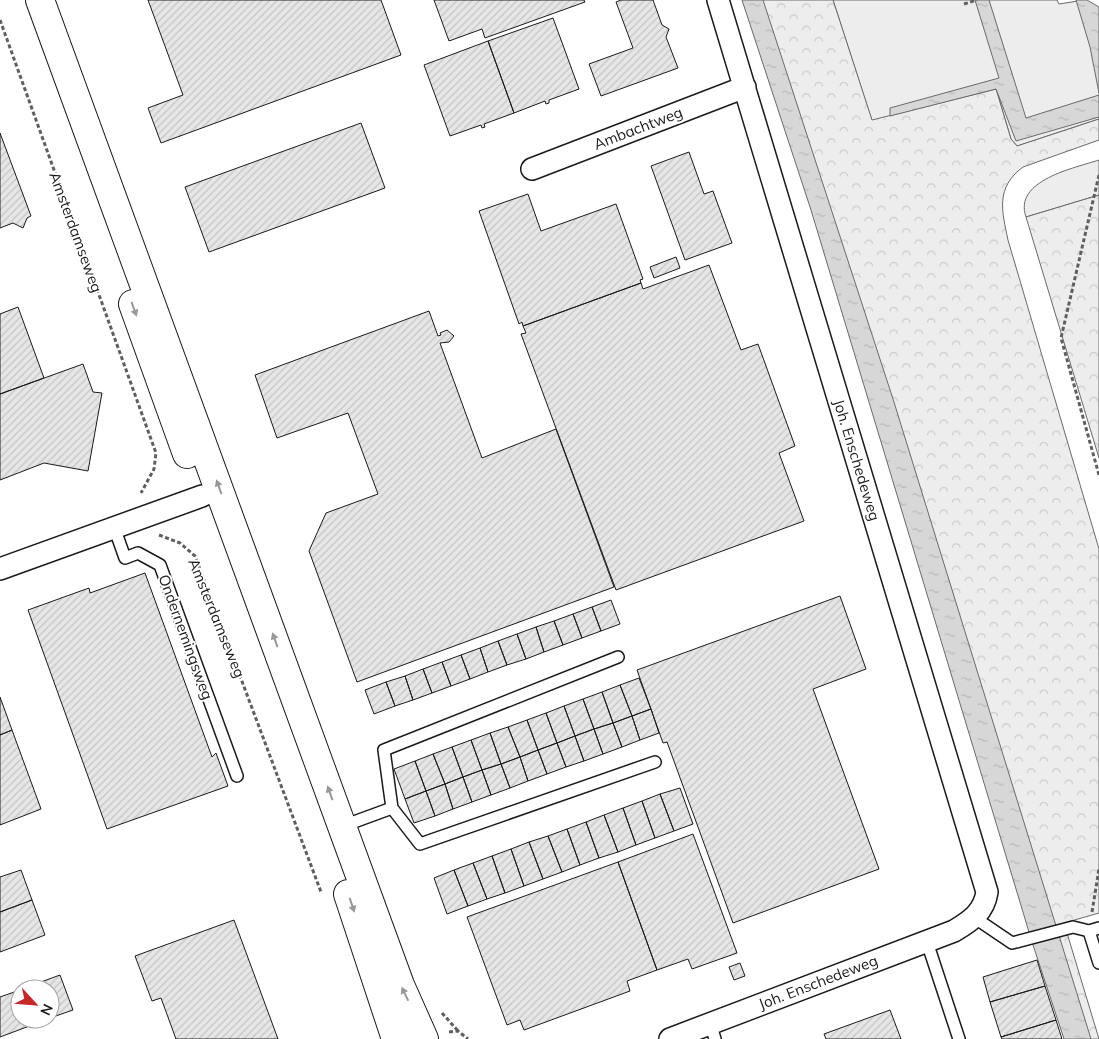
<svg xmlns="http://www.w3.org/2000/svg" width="1099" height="1039" viewBox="0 0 1099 1039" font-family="Mulish,sans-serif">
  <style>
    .green { fill: #ededed; stroke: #6a6a6a }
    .forest { fill: url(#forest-crowns); stroke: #6a6a6a }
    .water { fill: url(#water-ripples); stroke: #6a6a6a }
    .building { fill: url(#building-hatch); stroke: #1a1a1a }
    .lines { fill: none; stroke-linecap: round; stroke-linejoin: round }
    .lane-casing { stroke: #1a1a1a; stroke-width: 14 }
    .street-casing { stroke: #1a1a1a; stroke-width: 24 }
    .secondary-casing { stroke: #1a1a1a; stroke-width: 30 }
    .path { stroke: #5f5f5f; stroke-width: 3; stroke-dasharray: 4 2.5; stroke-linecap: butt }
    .lane { stroke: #fff; stroke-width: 11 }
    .street { stroke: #fff; stroke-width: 21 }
    .secondary { stroke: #fff; stroke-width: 28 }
    .oneway { fill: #989898 }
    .labels { text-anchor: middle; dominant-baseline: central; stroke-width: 4; stroke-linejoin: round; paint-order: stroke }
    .street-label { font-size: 15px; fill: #1a1a1a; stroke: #fff }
  </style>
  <defs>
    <pattern id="forest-crowns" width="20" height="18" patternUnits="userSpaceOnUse" patternTransform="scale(1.25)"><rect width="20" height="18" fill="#ededed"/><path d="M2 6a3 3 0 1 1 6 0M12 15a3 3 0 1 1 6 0" fill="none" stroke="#cbcbcb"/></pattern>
    <pattern id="water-ripples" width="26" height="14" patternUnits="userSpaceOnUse" patternTransform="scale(1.25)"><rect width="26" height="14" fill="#d7d7d7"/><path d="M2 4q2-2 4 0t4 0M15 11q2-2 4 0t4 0" fill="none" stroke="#b8b8b8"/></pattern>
    <pattern id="building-hatch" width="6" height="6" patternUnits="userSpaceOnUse" patternTransform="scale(1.25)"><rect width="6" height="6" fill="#e6e6e6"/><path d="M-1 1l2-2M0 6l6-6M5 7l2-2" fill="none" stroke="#c5c5c5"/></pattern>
  </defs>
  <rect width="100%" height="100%" fill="#fff"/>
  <path class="green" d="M833,0H1057L1059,4L1084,0L1099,56V119L1017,146L1011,139L996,89L872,121Z
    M1099,160V195L1026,217C1013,180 1075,168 1099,160Z"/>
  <path class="forest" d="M753,0H833L872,120L996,89L1011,139L1017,146L1099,119V140L1023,167C995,188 1002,211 1008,240L1099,549V913L1064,923L1099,1039H1083Z
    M1099,195V458L1026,217Z"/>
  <path class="water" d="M742,0H763L893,399L1091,1039H1064L1032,942L811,210Z
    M975,0H989L1026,118L1099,95V117L1016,141L996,89L890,116V108L999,78Z
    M1076,0H1087L1099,7V93L1090,47Z"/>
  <path class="building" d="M148,0H381L401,55L161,143L148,108L183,95Z
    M434,0H584L585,2L485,38L482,29L449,41Z
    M621,0H653L662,25L669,29L666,37L678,68L601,96L589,64L633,48L616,2Z
    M553,18L579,89L549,100V103L546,104L545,101L514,113L488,41Z
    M488,41L514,113L484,124L485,127L482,128L481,125L450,136L424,65Z
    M361,123L385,188L209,252L185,187Z
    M0,133L31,216L27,218L23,228L13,223L0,228Z
    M689,152L704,194L713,191L732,243L685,260L651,166Z
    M528,194L541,231L616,204L643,279L640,280L641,283L523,326L522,322L519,324L479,211Z
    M676,257L680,268L654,278L650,267Z
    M709,265L741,350L758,344L795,446L779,453L804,521L616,590L521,334L526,333L523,326L641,283L643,289Z
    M18,307L44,378L0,394V314Z
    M429,311L438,336L441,335L440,333L447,330L454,336L449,342L440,343L482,458L556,429L614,587L357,682L309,551L326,513L378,494L348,413L277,438L255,375Z
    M83,364L93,392L102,393L88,471L44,463L0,480V394Z
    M145,573L212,757L216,753L228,786L107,829L28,610L89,588L90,593Z
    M840,596L866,669L813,689L879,869L733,923L667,742L663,743L637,670Z
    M611,600L620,624L601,631L592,607Z
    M592,607L601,631L582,638L573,614Z
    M573,614L582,638L563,645L554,621Z
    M554,621L563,645L544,652L536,627Z
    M536,627L544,652L526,659L517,634Z
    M517,634L526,659L507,665L498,641Z
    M498,641L507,665L488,672L480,648Z
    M480,648L488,672L470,679L461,655Z
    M461,655L470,679L451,686L442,662Z
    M442,662L451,686L432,693L423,669Z
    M423,669L432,693L413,700L405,676Z
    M405,676L413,700L395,706L386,682Z
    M639,678L651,709L632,716L620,685Z
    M386,682L395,706L374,714L365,690Z
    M620,685L632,716L613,723L602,692Z
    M602,692L613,723L594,729L583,699Z
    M0,697L12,730L0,735Z
    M583,699L594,729L575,736L564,706Z
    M564,706L575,736L557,743L546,713Z
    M651,709L659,733L640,740L632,716Z
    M546,713L557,743L538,750L527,720Z
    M632,716L640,740L622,747L613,723Z
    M527,720L538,750L520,757L508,727Z
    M613,723L622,747L603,754L594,729Z
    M508,727L520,757L501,764L490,733Z
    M594,729L603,754L584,761L575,736Z
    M12,730L41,809L0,825V735Z
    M490,733L501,764L482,770L471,740Z
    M575,736L584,761L566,767L557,743Z
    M471,740L482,770L463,777L452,747Z
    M557,743L566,767L547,774L538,750Z
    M452,747L463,777L445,784L433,754Z
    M538,750L547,774L528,781L520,757Z
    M433,754L445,784L426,791L415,761Z
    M520,757L528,781L510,788L501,764Z
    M415,761L426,791L405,799L394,769Z
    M501,764L510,788L491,795L482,770Z
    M482,770L491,795L472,802L463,777Z
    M463,777L472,802L453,809L445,784Z
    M445,784L453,809L435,816L426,791Z
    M680,788L693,824L674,831L660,794Z
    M426,791L435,816L414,823L405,799Z
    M660,794L674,831L655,838L642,801Z
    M642,801L655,838L636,845L623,808Z
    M623,808L636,845L618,852L604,815Z
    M604,815L618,852L599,858L586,822Z
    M586,822L599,858L580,865L567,829Z
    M567,829L580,865L562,872L548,836Z
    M693,834L737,953L692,969L688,959L657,970L618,862Z
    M548,836L562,872L543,879L529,842Z
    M529,842L543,879L524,886L511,849Z
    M511,849L524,886L505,893L492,856Z
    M492,856L505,893L487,899L473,863Z
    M618,862L657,970L627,981L630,991L524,1030L520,1020L507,1025L467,917Z
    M473,863L487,899L468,906L454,870Z
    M21,870L32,900L0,912V877Z
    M454,870L468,906L447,914L434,878Z
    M32,900L45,935L0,952V912Z
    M234,920L278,1039H176L161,998L152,1001L135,956Z
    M1037,960L1045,986L990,1002L983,977Z
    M740,963L745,976L734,980L729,967Z
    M60,975L73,1010L50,1018V989H22Z
    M1045,986L1056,1020L1001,1037L990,1002Z
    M20,990V1019H48L0,1037V997Z
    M890,1010L901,1039H826L824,1034Z
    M1056,1020L1062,1039H1002L1001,1037Z"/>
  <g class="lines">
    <defs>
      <path id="lane" d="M114,527L125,558L138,553L160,565L237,776
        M392,808L384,750L618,657
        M343,826L392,808L420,844L655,762
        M975,918L1012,943L1073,927L1089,931L1099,928
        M1089,931L1099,963
        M927,942L959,1039
        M710,1023L715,1039"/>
      <path id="street" d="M532,169L745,87
        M0,569L202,496
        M670,1039L954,931C971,921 984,912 987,892L718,0"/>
      <path id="secondary" d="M40,0L400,985L424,1039
        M133,304L187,454
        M348,894L396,1039"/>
    </defs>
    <use href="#lane" class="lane-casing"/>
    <use href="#street" class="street-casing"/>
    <use href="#secondary" class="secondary-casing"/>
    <path class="path" d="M964,4L977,0
      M0,20L156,453L154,469L141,493
      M1099,175L1061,338L1099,475
      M159,535L180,543L195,556L321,892
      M1092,912L1099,869
      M442,1013L458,1031
      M449,1032L458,1031L468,1039"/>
    <use href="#lane" class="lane"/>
    <use href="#street" class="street"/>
    <use href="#secondary" class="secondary"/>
  </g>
  <defs><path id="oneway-solid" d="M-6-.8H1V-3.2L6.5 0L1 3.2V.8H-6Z" transform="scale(1.25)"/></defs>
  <g class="oneway">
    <use href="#oneway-solid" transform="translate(134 309) rotate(70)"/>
    <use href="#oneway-solid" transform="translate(219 487) rotate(-110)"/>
    <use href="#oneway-solid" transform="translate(275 640) rotate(-110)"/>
    <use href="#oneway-solid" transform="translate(330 793) rotate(-110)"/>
    <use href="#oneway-solid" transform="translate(352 905) rotate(71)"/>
    <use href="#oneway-solid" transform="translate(405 994) rotate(-116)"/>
  </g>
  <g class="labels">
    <g class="street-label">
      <text transform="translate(638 128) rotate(-21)">Ambachtweg</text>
      <text transform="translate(76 232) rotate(70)">Amsterdamseweg</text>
      <text transform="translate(857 460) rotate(73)">Joh. Enschedeweg</text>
      <text transform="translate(217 618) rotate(68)">Amsterdamseweg</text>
      <text transform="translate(186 637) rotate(70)">Ondernemingsweg</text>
      <text transform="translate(818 982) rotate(-21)">Joh. Enschedeweg</text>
    </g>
  </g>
  <g transform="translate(35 1004) rotate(116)"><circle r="24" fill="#ffffff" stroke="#a3a3a3"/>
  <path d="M0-4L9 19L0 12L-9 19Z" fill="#c62828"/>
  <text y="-8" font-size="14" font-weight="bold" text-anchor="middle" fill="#1a1a1a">N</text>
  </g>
</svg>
